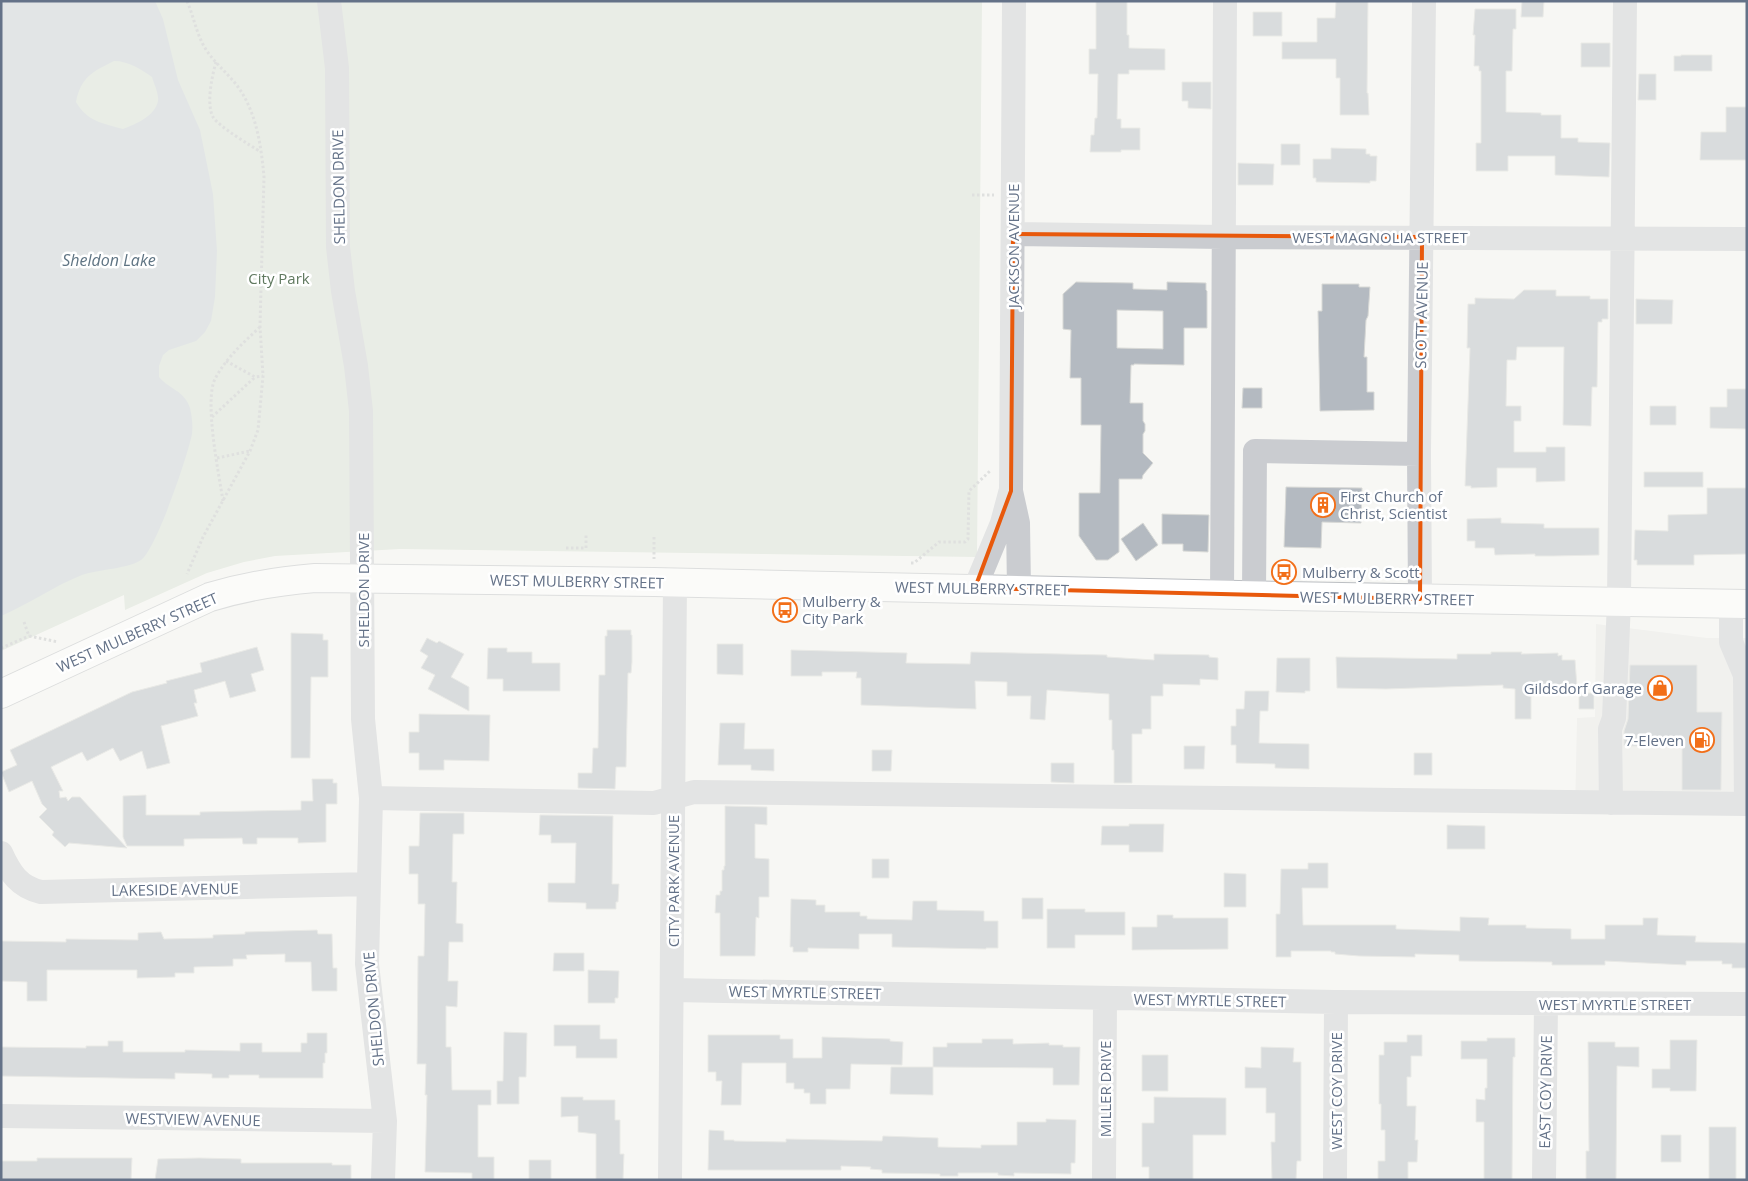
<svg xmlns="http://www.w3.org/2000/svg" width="1748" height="1181" viewBox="0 0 1748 1181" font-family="'Open Sans',sans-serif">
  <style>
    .built { fill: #e8e8e7 }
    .green { fill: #d7e0d4 }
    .water { fill: #c8cfd6; fill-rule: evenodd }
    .building { fill: #b4bac1; stroke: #d8d9d6; fill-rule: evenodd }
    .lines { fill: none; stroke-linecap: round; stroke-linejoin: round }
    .major-casing { stroke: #bcbfc3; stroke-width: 30 }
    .path { stroke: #c2c4c6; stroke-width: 3; stroke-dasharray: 2.5 2.5; stroke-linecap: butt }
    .minor { stroke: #caccd0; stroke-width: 24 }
    .major { stroke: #fff; stroke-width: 28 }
    .marked { fill: none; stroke: #e8590c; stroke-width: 4; stroke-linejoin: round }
    .labels { text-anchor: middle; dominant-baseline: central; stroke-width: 5; stroke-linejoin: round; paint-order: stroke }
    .street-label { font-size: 15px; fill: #647288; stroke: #fff }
    .park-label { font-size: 15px; fill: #60795f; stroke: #fff }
    .poi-label { font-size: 15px; fill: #647288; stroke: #fff; text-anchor: start }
    .water-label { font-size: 16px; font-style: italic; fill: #5f7483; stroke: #fff }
  </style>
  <rect width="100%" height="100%" fill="#f7f7f4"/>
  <path class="built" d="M1596,624L1707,638H1747V813H1575L1577,718L1595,717Z"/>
  <path class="green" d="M1,1H982L977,557L400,549L275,556L244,562L207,573L125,610L124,595L1,651Z"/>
  <path class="water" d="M1,1H155L163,19L178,80L200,130L213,194L217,251L215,297L211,321L205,332L196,341L169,350L163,355L159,366V377C170,390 184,390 190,408C192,417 193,425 192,434C188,455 156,550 141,560C128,569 99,569 82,575C54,586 29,604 1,616ZM114,61C128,61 141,69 152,77C154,84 159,94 158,101C155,116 136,124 123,129C102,123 88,122 76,102C81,77 92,72 114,61Z"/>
  <path class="building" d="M1096,1H1127V35H1129V48L1165,49V70H1129V74H1118L1117,119H1121V128H1140V150H1121V152H1090L1091,135H1094L1095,118H1097L1098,74H1089V49H1096Z
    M1336,1H1368L1367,93H1368L1369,115H1340V78H1336V59H1282V42H1317V18H1335Z
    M1522,1H1544L1543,17H1521Z
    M1475,9H1516V29H1513L1512,71H1506V112L1541,113V115H1561V138H1578V142L1610,143L1609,177L1555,175V156H1508V171H1476V143H1481V71H1479V66H1474L1475,35H1473Z
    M1253,12H1282V36H1253Z
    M1581,43H1610V67H1581Z
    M1681,55H1712V71H1674V56H1681Z
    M1639,74H1656V100H1638Z
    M1182,82H1211V109L1188,108V101H1182Z
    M1726,107H1747V160H1700L1701,132H1726Z
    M1281,144H1300V165H1281Z
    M1331,148L1366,149V154H1370V156H1377L1376,181H1370V183L1316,182V178H1313V159H1331Z
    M1238,163L1274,164L1273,185H1238Z
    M1076,282L1133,283V289L1167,290V282L1206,283V290L1207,291V328H1184V365L1134,364V365H1131L1130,403H1143V421L1145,424V431L1143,434V453L1153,463L1143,475L1142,479H1119V552L1108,560H1096L1079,536V493H1100L1101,425H1081V378H1070L1071,330L1063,329V294ZM1117,310L1163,311V349L1117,348Z
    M1322,284H1359V287H1370L1368,316L1366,320L1364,357H1367V392H1374V410L1320,411L1318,311H1322Z
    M1524,290H1556V296H1590V299H1608V319H1602V322H1598L1597,387H1592L1591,426L1563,425L1564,347H1517L1516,360H1507L1506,406H1521V421H1514V452H1546V447H1565V481L1536,482V468H1497V487L1471,488V486H1465L1470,348H1467L1468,304H1475V298L1514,299Z
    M1636,299L1673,300L1672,324H1636Z
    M1243,388H1262V408H1242Z
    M1727,389H1747V429L1710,428V407H1727Z
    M1650,406H1676V425H1650Z
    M1644,472H1703V487H1644Z
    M1286,487L1362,488L1361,523L1322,522L1321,548L1284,547Z
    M1707,488H1747V554L1694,555V565H1637V560H1634L1635,530L1668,531V515L1707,514Z
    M1162,514L1209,515L1208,552L1183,551V544H1162Z
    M1501,518V523L1544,524V528H1599V555L1553,556H1535V554L1495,555L1494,548H1475V541H1467V519Z
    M1143,523L1158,545L1136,561L1121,539Z
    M607,630H631V635H632V662L631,673H628L626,767H616L615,789L578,788V773H592L593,748H598L599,675H605V636H607Z
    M291,633L323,634V640H328V677H311L310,758H291Z
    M427,638L437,643L439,641L464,654L451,677L469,687V711L428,689L435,675L421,668L428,656L420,651Z
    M717,644H743V675L717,674Z
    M257,647L264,670L251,674L256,691L230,698L225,681L194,690L197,703H194L198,716L161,726L170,763L147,769L142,751L120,761L113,748L87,761L82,752L51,767L63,791H59L60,798L66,797L68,801L72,797H80L127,848L69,843L65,847L52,835L54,832L39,817L47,809L42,804L32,781L9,792L1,772L17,765L10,750L132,692L167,683L166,681L202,672L200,663Z
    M488,648H507V652H532V663H560V691H503V679H487Z
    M791,650L907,653L906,663L970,664L971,652L1107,655V657L1154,660V654L1209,655V657L1218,658V680L1200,679V685L1163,684V696H1151V729H1142V734H1132V783H1114V750H1112V720H1109V694L1047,690L1045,720L1030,719L1031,696H1007V682L975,681L976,709L861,705V678H856L857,672H822V676H791Z
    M1491,652H1522L1521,654L1558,653V656L1562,655V660H1575L1577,687L1531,689V719H1515V689L1503,688V685L1386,689L1337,688L1336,657L1457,659V654H1491Z
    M1277,658H1310V691H1305V693L1276,692Z
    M1630,665H1697V712H1722L1721,790H1682V746H1624V731L1628,719Z
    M1245,691H1269L1268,711H1260L1259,743L1309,744V769L1275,768V764L1236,763V745H1231V726H1236V709H1244Z
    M1579,693H1594V709H1579Z
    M419,714L490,715L489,761L444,760V770H419V753H409V732H419Z
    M720,723H745L744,749H774V771L751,770V765H718Z
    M1184,746H1205L1204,769H1184Z
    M872,750H892L891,771H872Z
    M1414,753H1432V775H1414Z
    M1051,763H1074V783L1051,782Z
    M312,779H333V783H337V804H326V842L298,843V838H257V844H243L242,838L184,839V846H127L123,837V796L146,795V815H200V812L301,810V801H313Z
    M725,806L767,807V825L755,824V858L769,859V897H759V918L756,917L755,956H720V913H715L716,895H720V891H722V870H724V866H725Z
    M420,813H464V834H453L452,882H457L456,923L463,924V942H449L448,981H458L457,1007L446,1006V1047H451L452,1090H491V1105H478V1157H494V1180H472V1173L425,1172L427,1095H425L426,1064H417L418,956H424L425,904H418V874H409V846H419Z
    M540,815L613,816L612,884H619L618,902H616V909H586V903L548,902V883H575L576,843H551V835H539Z
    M1129,824H1164L1163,852H1129V845H1101L1102,826H1129Z
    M1447,825L1485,826V849H1447Z
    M872,859H889V878H872Z
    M1308,863H1328V888H1302L1303,925H1396V929L1460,931V917L1489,918L1488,925H1526V928L1571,929V939H1605V925H1643V918H1658L1657,935L1696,936L1695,942L1747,943V968H1732V964H1722V961H1686V965L1605,961V965H1552V962L1459,961V955L1415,954V957L1359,956L1335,954V952H1331V951H1291V957H1276V914H1280L1281,869H1308Z
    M1224,873L1246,874V907H1224Z
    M1022,898H1043V919H1022Z
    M791,899L816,900V905H825V912H860V916H867V919L912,920L913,901H937V910L984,911V921H998V948H986V949L892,947V934H859V949L808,948V952H793V947H790Z
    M1047,909H1085V912H1125V935H1075V948H1047Z
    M1157,915H1173V918H1228V949L1132,950V927H1157Z
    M317,930L318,934H332L333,968H337V991H312L311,962H285V954L246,955L247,959H233V966L194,967V973H175V977L137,978V970H47V1001H27V982L1,981V941L66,942V939L138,940V933L161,932L164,939L213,938V935L245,934V932Z
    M554,953H584V971H553Z
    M588,970L619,971L618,998H615V1003H588Z
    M554,1025H600V1039H617V1058H576V1046H554Z
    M504,1032L527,1033L526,1077H519V1104H497V1081H503Z
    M307,1033H327V1053H325V1063H323V1078H259V1075H229V1078H212V1074L175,1073V1079L1,1076V1047L86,1048V1046H108V1041H123V1052H185V1050L240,1051V1043H262V1052H301V1043H307Z
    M708,1035H780V1039H793V1058H822V1037L890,1039V1041L903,1042L902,1065L851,1064L850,1089H826V1104H810V1093H804V1089H794V1083H786V1063H742L741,1105H721L722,1081H716V1072H708Z
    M1407,1035H1422V1056H1411V1077H1407V1106H1416L1415,1140H1418L1417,1162H1408V1180H1378V1161H1385V1130H1381V1104H1379V1055H1384V1042H1407Z
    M1487,1038H1515V1057H1513L1512,1180H1484V1122H1476V1099L1485,1100V1088H1487V1059H1461V1041H1487Z
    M982,1039H1013V1044L1049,1043V1045H1063V1047H1080L1079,1085H1053V1068L933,1067V1095L890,1094L891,1067H933V1047H947V1043H982Z
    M1670,1040H1697L1696,1091H1670V1088H1652V1069H1670Z
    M1588,1042H1615V1047H1639V1067L1617,1066L1616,1180H1586V1151H1589Z
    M1261,1047L1294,1048L1293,1062H1301V1161H1297L1296,1180H1272L1271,1142H1275V1113H1266V1088H1245V1067L1261,1068Z
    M1142,1055H1168V1091H1142Z
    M561,1097H583V1100H615V1120H620V1154H624L623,1180H596V1134L578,1132V1116L561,1117Z
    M1154,1097L1226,1098V1135H1193V1180H1149V1167H1142V1123H1154Z
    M1046,1119L1076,1120L1075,1163H1071V1174L1014,1173V1176L998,1175V1173H958V1176H940V1174L882,1173V1170L870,1169L871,1167L841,1166V1170H708L709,1130L724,1131V1140H734V1141L786,1142V1139L882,1141L883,1136L938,1138V1147L981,1148V1145H1017V1122H1046Z
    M1709,1127H1736V1180H1709Z
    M1661,1135H1681V1162H1661Z
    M37,1158H132L131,1180H1V1161H37Z
    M199,1158L241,1159V1163H332V1165H351V1180H155L158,1159Z
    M529,1160H551V1180H529Z"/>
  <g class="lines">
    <defs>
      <path id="major" d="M1,694L210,597C247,586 277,581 315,578L654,582L1285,596L1747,604"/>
    </defs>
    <use href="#major" class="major-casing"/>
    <path class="path" d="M187,1C194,17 196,33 205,48C213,61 225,71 235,83C256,109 261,144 264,177L260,326L263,376L258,430L250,451L203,537L187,574
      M216,62C212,76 206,104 213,117C218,126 251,146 261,152
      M972,195H994
      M226,361L255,377L263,376
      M212,417L255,377
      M217,458L250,451
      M223,501C219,475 204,401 215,379C226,358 243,343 260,327
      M654,537V559
      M566,548H586V534
      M911,563H914L939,542H965L968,539L969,491L990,471
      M24,622L29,636L58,642
      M1,648L29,636"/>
    <path class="minor" d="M329,1L337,68L338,247L343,291L356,366L361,411L363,719L371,798L367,964L385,1121L383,1180
      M1014,1L1011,491L1018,523L1019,589
      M1013,234L1223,237L1747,239
      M975,588L1002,523L1010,493
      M1222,595L1225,1
      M1254,595L1255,451L1419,454
      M1420,599L1419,454L1424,1
      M1731,604V642L1745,675L1746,804
      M371,798L654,803L694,792L1747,804
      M1611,803L1610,729L1614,718L1619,602L1625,1
      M1,853C10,873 19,887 41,892L369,884
      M672,990L1336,1002L1747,1004
      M1,1116L385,1121
      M670,1180L675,582
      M1104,1180L1105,998
      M1335,1180L1336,1002
      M1544,1180L1546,1003"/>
    <use href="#major" class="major"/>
  </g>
  <path d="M0 0H1748V1181H0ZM1013,234L1422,237L1420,599L975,588L1011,491Z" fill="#f7f7f4" fill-opacity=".55" fill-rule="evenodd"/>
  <path class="marked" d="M1013,234L1422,237L1420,599L975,588L1011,491Z"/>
  <defs>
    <symbol id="building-ring" viewBox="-11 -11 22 22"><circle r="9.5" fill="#fff" stroke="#f26f19" stroke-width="1.5"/><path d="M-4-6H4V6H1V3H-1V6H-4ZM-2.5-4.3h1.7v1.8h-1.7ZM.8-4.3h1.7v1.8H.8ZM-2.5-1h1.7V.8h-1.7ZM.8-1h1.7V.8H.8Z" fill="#f26f19"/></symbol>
    <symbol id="bus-ring" viewBox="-11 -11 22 22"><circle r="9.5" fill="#fff" stroke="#f26f19" stroke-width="1.5"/><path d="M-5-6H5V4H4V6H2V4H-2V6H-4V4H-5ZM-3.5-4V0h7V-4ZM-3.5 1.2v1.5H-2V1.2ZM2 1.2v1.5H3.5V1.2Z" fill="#f26f19"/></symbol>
    <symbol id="shop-ring" viewBox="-11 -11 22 22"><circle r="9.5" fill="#fff" stroke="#f26f19" stroke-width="1.5"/><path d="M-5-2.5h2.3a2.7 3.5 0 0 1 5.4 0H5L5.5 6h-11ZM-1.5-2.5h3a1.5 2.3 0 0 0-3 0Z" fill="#f26f19"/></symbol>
    <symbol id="fuel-ring" viewBox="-11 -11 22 22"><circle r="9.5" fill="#fff" stroke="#f26f19" stroke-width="1.5"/><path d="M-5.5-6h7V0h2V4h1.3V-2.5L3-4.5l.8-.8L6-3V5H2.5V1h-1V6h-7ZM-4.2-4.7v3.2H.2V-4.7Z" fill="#f26f19"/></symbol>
  </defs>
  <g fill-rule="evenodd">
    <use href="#building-ring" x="1309" y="491" width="28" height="28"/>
    <use href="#bus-ring" x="1270" y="558" width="28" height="28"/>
    <use href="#bus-ring" x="771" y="596" width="28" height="28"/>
    <use href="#shop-ring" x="1646" y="674" width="28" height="28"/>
    <use href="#fuel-ring" x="1688" y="726" width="28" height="28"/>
  </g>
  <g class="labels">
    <g class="street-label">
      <text transform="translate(338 187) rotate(-91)">SHELDON DRIVE</text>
      <text x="1380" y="237">WEST MAGNOLIA STREET</text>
      <text transform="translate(1013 246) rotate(-90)">JACKSON AVENUE</text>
      <text transform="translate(1421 315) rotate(-89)">SCOTT AVENUE</text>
      <text transform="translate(577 581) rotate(1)">WEST MULBERRY STREET</text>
      <text transform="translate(982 588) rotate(1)">WEST MULBERRY STREET</text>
      <text transform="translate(363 590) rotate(-90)">SHELDON DRIVE</text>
      <text transform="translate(1387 598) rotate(1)">WEST MULBERRY STREET</text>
      <text transform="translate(137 632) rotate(-24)">WEST MULBERRY STREET</text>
      <text transform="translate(673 881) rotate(-90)">CITY PARK AVENUE</text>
      <text transform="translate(175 889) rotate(-1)">LAKESIDE AVENUE</text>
      <text transform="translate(805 992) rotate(1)">WEST MYRTLE STREET</text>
      <text transform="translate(1210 1000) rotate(1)">WEST MYRTLE STREET</text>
      <text x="1615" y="1004">WEST MYRTLE STREET</text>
      <text transform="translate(373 1009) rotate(-95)">SHELDON DRIVE</text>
      <text transform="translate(1105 1089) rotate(-90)">MILLER DRIVE</text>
      <text transform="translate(1336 1091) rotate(-90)">WEST COY DRIVE</text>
      <text transform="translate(1545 1092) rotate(-89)">EAST COY DRIVE</text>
      <text transform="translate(193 1119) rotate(1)">WESTVIEW AVENUE</text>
    </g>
    <g class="park-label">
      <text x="279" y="278">City Park</text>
    </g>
    <g class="poi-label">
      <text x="1340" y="496">First Church of<tspan x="1340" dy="17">Christ, Scientist</tspan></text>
      <text x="1302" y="572">Mulberry &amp; Scott</text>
      <text x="802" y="601">Mulberry &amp;<tspan x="802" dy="17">City Park</tspan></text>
      <text x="1642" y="688" text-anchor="end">Gildsdorf Garage</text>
      <text x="1684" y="740" text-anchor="end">7-Eleven</text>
    </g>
    <g class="water-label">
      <text x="109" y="260">Sheldon Lake</text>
    </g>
  </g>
  <rect width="1748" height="1181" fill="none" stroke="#647288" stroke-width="5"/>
</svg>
